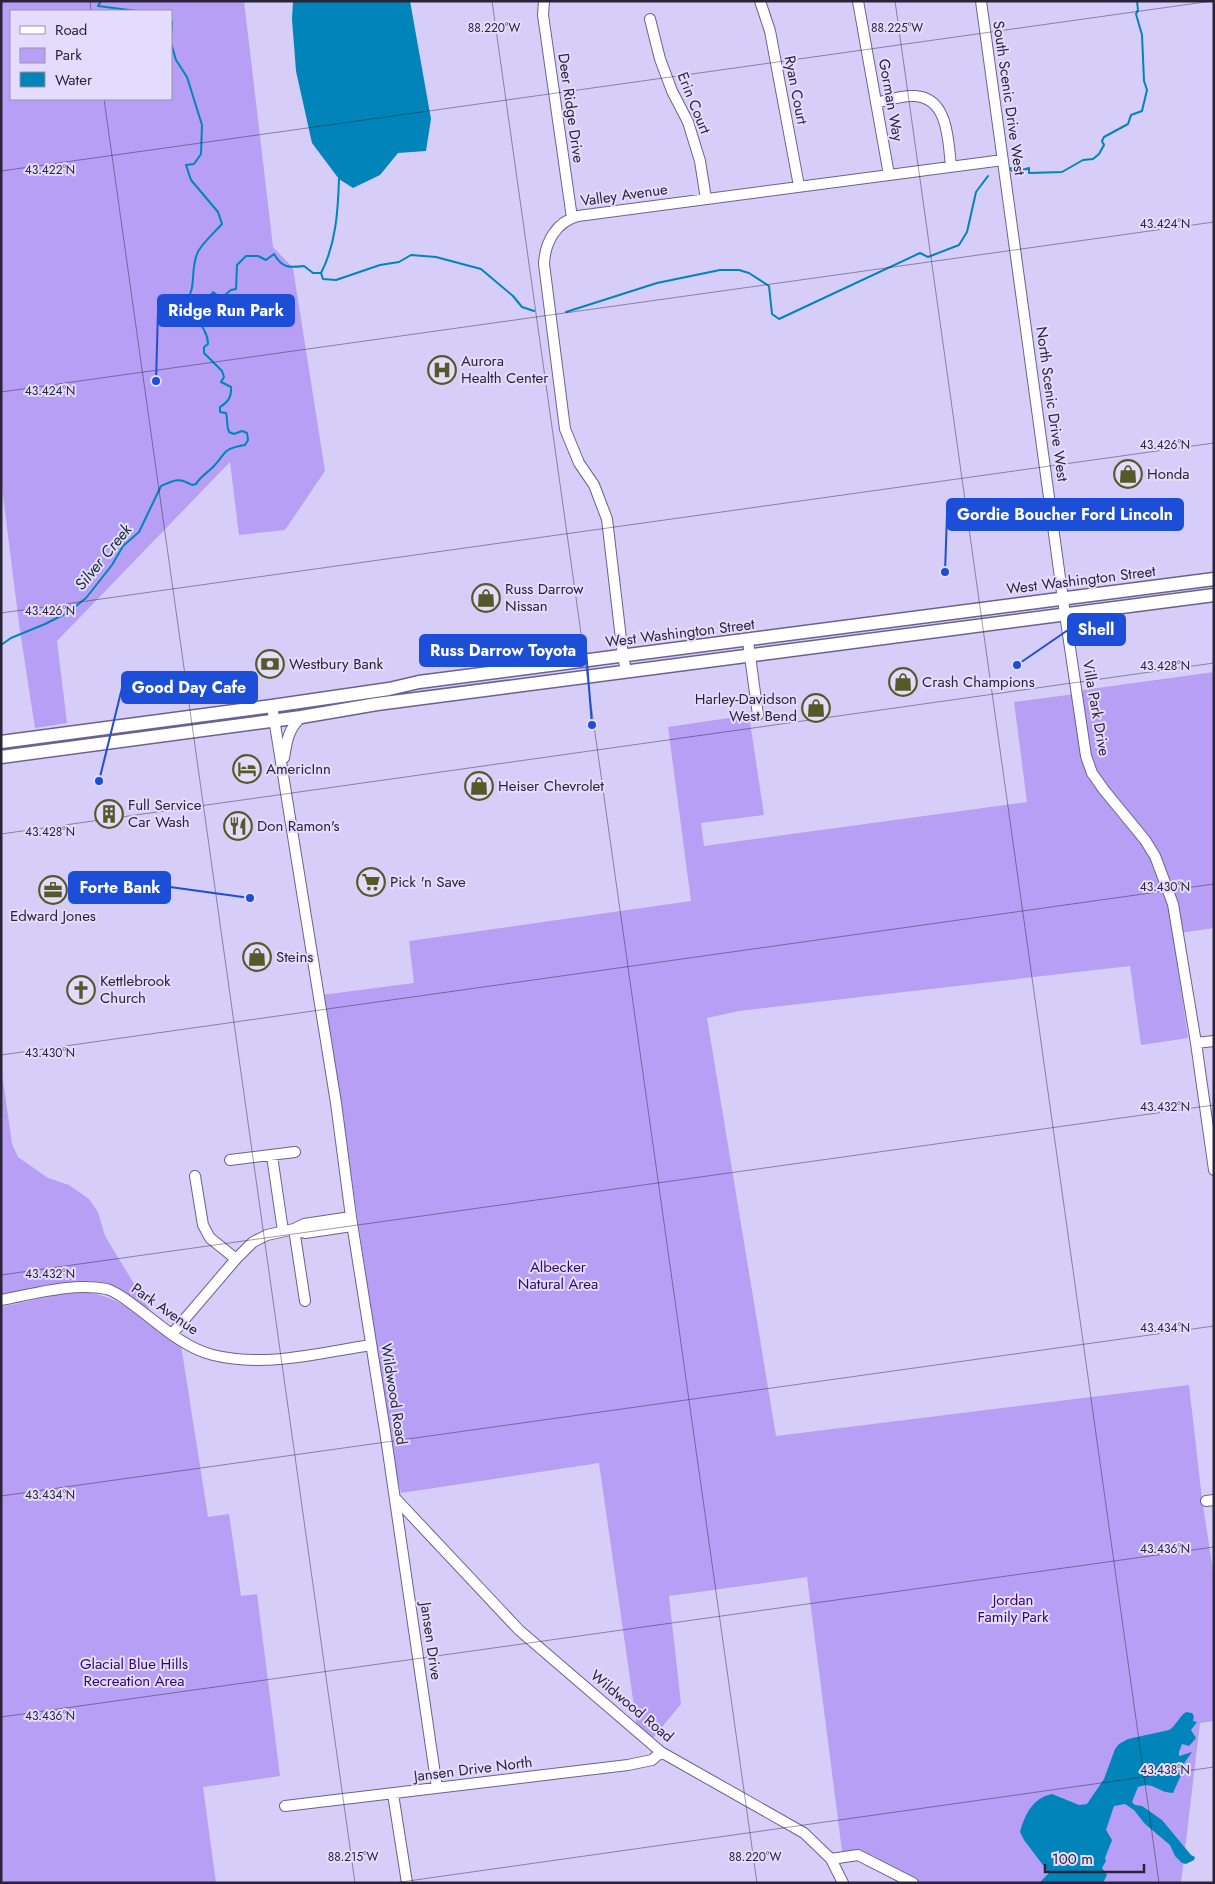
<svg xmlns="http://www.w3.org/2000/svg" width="1215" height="1884" viewBox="0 0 1215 1884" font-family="Jost,sans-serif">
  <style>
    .green { fill: #b69ff4; fill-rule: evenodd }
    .water { fill: #0084ba }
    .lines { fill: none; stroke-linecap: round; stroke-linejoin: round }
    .stream { stroke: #0084ba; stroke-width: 2 }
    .minor-casing { stroke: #6d6091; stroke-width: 12 }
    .major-casing { stroke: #6d6091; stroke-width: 15 }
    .minor { stroke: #fff; stroke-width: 10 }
    .major { stroke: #fff; stroke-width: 12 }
    .ticks { fill: none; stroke: #2a2439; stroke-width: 1; stroke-opacity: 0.45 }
    .labels { text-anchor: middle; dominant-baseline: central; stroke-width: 4; stroke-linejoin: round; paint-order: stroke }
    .street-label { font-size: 15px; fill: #2a2439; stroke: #e4dcfd }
    .poi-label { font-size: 15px; fill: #2a2439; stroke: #e4dcfd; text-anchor: start }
    .park-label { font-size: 15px; fill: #340569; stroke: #e4dcfd }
    .water-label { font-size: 16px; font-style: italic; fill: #162c39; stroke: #e4dcfd }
    .ticks-label { font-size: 12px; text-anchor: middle; fill: #2a2439; stroke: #e4dcfd; stroke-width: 4; stroke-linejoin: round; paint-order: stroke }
    .leader { fill: none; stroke: #1d4ed8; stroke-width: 2 }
    .callout-dot { fill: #1d4ed8; stroke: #e4dcfd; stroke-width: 2 }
    .callout { fill: #1d4ed8; stroke: #1d4ed8; stroke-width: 2 }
    .callout-label { font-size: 16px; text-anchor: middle; font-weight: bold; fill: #fff }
  </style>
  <rect width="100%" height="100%" fill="#d7cdf9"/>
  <path class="green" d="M1,1H244L273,247L293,268L325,471L285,530L239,535L230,462L57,641L67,723L35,728L20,631L1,480ZM11,11H171V99H11Z
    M1214,672V928L1173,934L1188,1038L1141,1045L1130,966L739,1011L707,1018L776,1436L1189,1385L1202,1499L1214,1578V1721L1200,1723L1181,1883H919L881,1864L861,1851H842L807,1577L669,1596L681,1704L652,1739L637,1727L599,1463L401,1493L394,1464L340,1100L322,995L414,983L409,941L691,901L668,727L749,715L764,815L701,823L704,846L1027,802L1014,702L1083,693V690Z
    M1,1066L12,1144L18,1157L48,1178L69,1185L89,1199L98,1212L105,1236L153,1315C138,1303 123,1289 105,1283C80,1275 27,1291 1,1296Z
    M82,1292C127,1295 144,1327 181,1345L208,1517L229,1514L241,1596L257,1594L280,1776L203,1787L216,1883H1V1307L56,1295Z"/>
  <path class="water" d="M293,1H410L431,119L426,151L398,153L380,175L353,188L339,179L312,143L296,71L292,19Z
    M1186,1712L1192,1713L1194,1716L1193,1721L1197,1722L1191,1730L1196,1738L1189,1746L1182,1744L1179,1752V1756L1192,1752L1183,1765L1182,1773L1173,1793C1157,1793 1155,1781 1138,1787L1132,1802L1135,1805L1142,1806L1162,1820L1191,1855L1195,1857L1194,1860L1186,1864L1182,1863L1175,1856L1170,1845L1145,1824L1134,1810L1125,1804L1114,1806L1106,1830L1112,1840L1105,1858L1106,1861L1102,1868L1107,1875L1103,1883H1039L1049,1873L1024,1840L1020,1832C1025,1814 1033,1798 1052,1794L1079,1805L1087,1804L1104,1779L1115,1749L1119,1744L1128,1739L1169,1730C1175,1727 1179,1717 1186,1712Z"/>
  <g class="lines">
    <path class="stream" d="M101,1L98,6L137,11
      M171,37L172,22
      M1009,171L1011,168L1012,171C1019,169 1023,171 1029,168V173L1062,172L1083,160L1093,159L1099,154L1104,145L1102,141L1104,137L1128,124L1131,115L1142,111L1147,90L1144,81L1142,35L1136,14L1138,10L1137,1
      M321,273L323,279L336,280L380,265L399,262L411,255L436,257L481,269L513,296L522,307L534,311
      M566,312L657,283L720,270H739L749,273L769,286L772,314L779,319L920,253L928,257L959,245L967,232L976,192L988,176
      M198,319L205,302L213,292L221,298L231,290L236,289L237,265L246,256H258L266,260L274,254C282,268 289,268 304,266L313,273H321C336,244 338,211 339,179
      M1,645L11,638L45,624L67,613L86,598L112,565L123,546L139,532L161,486C174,480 179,477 192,485L196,484C200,477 207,473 213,467C227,453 221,449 245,445L248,440L247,433L242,431L234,434L229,432C226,425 228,420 226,413L220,412V407C228,402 232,397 231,387L221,382L224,377L222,371L204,353V347L208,344C208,327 191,317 186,303C197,285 190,272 197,254C200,245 215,232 222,224L218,212L191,180L186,165L194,164L201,154L202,125L187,77L176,60L171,43"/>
    <defs>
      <path id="minor" d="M544,1L543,15L572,218
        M760,1L770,31L799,186
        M858,1L889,175
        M981,1L1065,614L1086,756L1092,773L1104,790L1145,840L1155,856L1173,904L1196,1043L1214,1170
        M650,19L660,59L672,91L688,122L700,161L706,199
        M876,103C888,100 902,95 915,96C949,98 948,142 951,166
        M748,641L758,715
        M626,671L623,656L607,519L594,485L579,463L565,429L544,264C545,242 556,222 578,216L1003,160
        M272,706L336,1103L351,1217L385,1431L437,1788
        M284,758C287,740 288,730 301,717
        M1196,1043L1214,1041
        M272,1156L283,1231
        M230,1160L295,1152
        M195,1176L203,1225L210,1238L236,1259
        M294,1229L305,1301
        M294,1229L305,1233L352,1226
        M1,1300C33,1294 74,1282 107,1289C117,1292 128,1301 136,1307C159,1324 184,1348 213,1355C265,1368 319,1353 371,1345
        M172,1334L236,1259L253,1242L267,1235L294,1229L304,1224L351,1217
        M395,1498L519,1630L661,1752L804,1833L831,1859L843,1883
        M1206,1501L1214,1500
        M393,1794L407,1883
        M285,1806L628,1765L652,1760L661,1752
        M831,1859L858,1855L913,1883"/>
      <path id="major" d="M1,742L272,706L389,689L419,682L1214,579
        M1,757L301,717L377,704L1214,595"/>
    </defs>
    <use href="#minor" class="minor-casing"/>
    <use href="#major" class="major-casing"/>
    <use href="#minor" class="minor"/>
    <use href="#major" class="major"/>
  </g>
  <path class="ticks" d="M90,1L91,11M492,1L757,1883M895,1L1159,1883M104,99L355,1883M1,171L1212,1M1,392L1214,222M1,613L1214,443M1,834L1214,663M1,1055L1214,884M1,1275L1214,1105M1,1496L1214,1326M1,1717L1214,1547M394,1883L1214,1767"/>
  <defs>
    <symbol id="hospital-ring" viewBox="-11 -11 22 22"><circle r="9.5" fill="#e4dcfd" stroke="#535a29" stroke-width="1.5"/><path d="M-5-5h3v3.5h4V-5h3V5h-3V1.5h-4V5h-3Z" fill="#535a29"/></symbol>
    <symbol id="shop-ring" viewBox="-11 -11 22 22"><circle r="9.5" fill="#e4dcfd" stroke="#535a29" stroke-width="1.5"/><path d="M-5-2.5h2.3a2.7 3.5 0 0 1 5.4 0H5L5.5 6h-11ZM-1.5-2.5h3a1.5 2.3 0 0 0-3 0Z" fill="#535a29"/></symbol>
    <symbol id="bank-ring" viewBox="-11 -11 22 22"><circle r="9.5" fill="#e4dcfd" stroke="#535a29" stroke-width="1.5"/><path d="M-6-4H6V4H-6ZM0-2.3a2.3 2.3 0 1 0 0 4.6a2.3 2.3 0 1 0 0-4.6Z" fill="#535a29"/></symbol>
    <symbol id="hotel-ring" viewBox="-11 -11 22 22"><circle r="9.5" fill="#e4dcfd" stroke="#535a29" stroke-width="1.5"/><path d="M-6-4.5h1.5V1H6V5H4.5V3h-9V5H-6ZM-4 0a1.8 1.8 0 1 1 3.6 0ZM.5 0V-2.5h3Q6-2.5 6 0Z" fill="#535a29"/></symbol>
    <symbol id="building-ring" viewBox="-11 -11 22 22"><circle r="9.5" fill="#e4dcfd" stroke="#535a29" stroke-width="1.5"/><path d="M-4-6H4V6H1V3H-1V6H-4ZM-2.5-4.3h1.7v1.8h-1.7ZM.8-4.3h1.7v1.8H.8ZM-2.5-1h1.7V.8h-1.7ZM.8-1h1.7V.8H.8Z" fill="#535a29"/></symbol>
    <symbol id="restaurant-ring" viewBox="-11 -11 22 22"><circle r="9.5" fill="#e4dcfd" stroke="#535a29" stroke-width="1.5"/><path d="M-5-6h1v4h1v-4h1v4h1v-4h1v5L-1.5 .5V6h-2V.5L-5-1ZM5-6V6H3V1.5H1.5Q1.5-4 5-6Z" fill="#535a29"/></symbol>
    <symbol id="supermarket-ring" viewBox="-11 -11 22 22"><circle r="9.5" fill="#e4dcfd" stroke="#535a29" stroke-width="1.5"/><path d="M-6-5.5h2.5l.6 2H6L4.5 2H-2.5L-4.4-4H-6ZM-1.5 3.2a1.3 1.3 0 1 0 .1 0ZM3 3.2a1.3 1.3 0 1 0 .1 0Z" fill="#535a29"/></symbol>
    <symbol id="office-ring" viewBox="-11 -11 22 22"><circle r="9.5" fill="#e4dcfd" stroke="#535a29" stroke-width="1.5"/><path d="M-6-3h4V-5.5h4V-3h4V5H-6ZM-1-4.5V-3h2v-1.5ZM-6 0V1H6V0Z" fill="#535a29"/></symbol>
    <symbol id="church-ring" viewBox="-11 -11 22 22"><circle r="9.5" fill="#e4dcfd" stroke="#535a29" stroke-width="1.5"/><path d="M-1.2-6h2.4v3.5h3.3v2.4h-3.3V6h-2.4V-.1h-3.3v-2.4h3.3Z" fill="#535a29"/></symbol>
  </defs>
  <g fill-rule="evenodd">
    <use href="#hospital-ring" x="426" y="354" width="32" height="32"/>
    <use href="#shop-ring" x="1112" y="458" width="32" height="32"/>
    <use href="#shop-ring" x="470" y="582" width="32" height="32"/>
    <use href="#bank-ring" x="254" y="648" width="32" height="32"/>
    <use href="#shop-ring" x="887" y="666" width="32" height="32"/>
    <use href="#shop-ring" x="800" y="692" width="32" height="32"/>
    <use href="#hotel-ring" x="231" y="753" width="32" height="32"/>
    <use href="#shop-ring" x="463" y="770" width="32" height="32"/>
    <use href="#building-ring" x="93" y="798" width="32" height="32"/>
    <use href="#restaurant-ring" x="222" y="810" width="32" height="32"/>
    <use href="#supermarket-ring" x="355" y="866" width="32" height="32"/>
    <use href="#office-ring" x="37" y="874" width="32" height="32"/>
    <use href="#shop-ring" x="241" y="941" width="32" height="32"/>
    <use href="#church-ring" x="65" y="974" width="32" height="32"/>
  </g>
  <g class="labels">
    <g class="street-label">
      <text transform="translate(796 90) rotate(79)">Ryan Court</text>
      <text transform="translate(1009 98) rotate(82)">South Scenic Drive West</text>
      <text transform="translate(891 100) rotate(80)">Gorman Way</text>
      <text transform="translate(694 103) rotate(68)">Erin Court</text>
      <text transform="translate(571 108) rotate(82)">Deer Ridge Drive</text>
      <text transform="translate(624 195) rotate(-8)">Valley Avenue</text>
      <text transform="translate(1052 404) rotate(82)">North Scenic Drive West</text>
      <text transform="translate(1081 580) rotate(-7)">West Washington Street</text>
      <text transform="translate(680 633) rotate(-7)">West Washington Street</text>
      <text transform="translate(1096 708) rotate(80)">Villa Park Drive</text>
      <text transform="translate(165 1309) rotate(35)">Park Avenue</text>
      <text transform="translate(394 1394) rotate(81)">Wildwood Road</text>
      <text transform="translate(431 1641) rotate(82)">Jansen Drive</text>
      <text transform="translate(632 1706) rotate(40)">Wildwood Road</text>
      <text transform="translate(473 1769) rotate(-7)">Jansen Drive North</text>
    </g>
    <g class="poi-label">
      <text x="461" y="361">Aurora<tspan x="461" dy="17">Health Center</tspan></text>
      <text x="1147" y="474">Honda</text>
      <text x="505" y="589">Russ Darrow<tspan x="505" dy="17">Nissan</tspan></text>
      <text x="289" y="664">Westbury Bank</text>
      <text x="922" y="682">Crash Champions</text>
      <text x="797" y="699" text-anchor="end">Harley-Davidson<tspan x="797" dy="17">West Bend</tspan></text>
      <text x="266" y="769">AmericInn</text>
      <text x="498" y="786">Heiser Chevrolet</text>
      <text x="128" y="805">Full Service<tspan x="128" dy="17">Car Wash</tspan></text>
      <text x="257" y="826">Don Ramon's</text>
      <text x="390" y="882">Pick 'n Save</text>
      <text x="53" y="916" text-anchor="middle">Edward Jones</text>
      <text x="276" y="957">Steins</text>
      <text x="100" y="981">Kettlebrook<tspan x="100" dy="17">Church</tspan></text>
    </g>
    <g class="park-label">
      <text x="558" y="1267">Albecker<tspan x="558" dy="17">Natural Area</tspan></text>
      <text x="1013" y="1600">Jordan<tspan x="1013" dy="17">Family Park</tspan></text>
      <text x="134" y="1664">Glacial Blue Hills<tspan x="134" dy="17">Recreation Area</tspan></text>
    </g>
    <g class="water-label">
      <text transform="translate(103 557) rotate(-51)">Silver Creek</text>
    </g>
  </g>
  <g class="ticks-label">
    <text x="494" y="32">88.220°W</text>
    <text x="897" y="32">88.225°W</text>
    <text x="50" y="174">43.422°N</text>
    <text x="1165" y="228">43.424°N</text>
    <text x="50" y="395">43.424°N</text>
    <text x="1165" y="449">43.426°N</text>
    <text x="50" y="615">43.426°N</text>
    <text x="1165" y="670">43.428°N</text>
    <text x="50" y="836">43.428°N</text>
    <text x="1165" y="891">43.430°N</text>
    <text x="50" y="1057">43.430°N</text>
    <text x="1165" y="1111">43.432°N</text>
    <text x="50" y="1278">43.432°N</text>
    <text x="1165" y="1332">43.434°N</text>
    <text x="50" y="1499">43.434°N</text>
    <text x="1165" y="1553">43.436°N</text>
    <text x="50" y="1720">43.436°N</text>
    <text x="1165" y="1774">43.438°N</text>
    <text x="353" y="1861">88.215°W</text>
    <text x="755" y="1861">88.220°W</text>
  </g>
  <path class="leader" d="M156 381L158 310M945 572L947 515M1017 665L1068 630M592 725L586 650M99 781L122 688M250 898L170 887"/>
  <g class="callout-dot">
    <circle cx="156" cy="381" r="5"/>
    <circle cx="945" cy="572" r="5"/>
    <circle cx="1017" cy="665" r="5"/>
    <circle cx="592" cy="725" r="5"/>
    <circle cx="99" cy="781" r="5"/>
    <circle cx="250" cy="898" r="5"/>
  </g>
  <g class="callout">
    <rect x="158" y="295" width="136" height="31" rx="5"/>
    <rect x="947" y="499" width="236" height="31" rx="5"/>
    <rect x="1068" y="614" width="57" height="31" rx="5"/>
    <rect x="420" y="635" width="166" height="31" rx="5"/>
    <rect x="122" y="672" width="135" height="31" rx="5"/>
    <rect x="69" y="872" width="101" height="31" rx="5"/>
  </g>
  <g class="callout-label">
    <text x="226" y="316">Ridge Run Park</text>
    <text x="1065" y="520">Gordie Boucher Ford Lincoln</text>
    <text x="1096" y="635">Shell</text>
    <text x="503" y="656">Russ Darrow Toyota</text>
    <text x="189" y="693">Good Day Cafe</text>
    <text x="120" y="893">Forte Bank</text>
  </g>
  <rect width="1215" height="1884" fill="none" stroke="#2a2439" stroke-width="5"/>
  <rect x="10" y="10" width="162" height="90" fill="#e4dcfd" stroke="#9a92af"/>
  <rect x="20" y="26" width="25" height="8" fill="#ffffff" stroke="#9a92af"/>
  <text x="55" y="35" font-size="15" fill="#2a2439">Road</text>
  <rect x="20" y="48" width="25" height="15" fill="#b69ff4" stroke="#9a92af"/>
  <text x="55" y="60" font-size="15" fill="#2a2439">Park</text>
  <rect x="20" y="72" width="25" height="15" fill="#0084ba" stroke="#9a92af"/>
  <text x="55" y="85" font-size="15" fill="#2a2439">Water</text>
  <path d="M1045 1864v8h99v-8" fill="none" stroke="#2a2439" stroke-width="2.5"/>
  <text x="1052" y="1864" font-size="15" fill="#2a2439" stroke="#e4dcfd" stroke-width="4" paint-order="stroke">100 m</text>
</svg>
